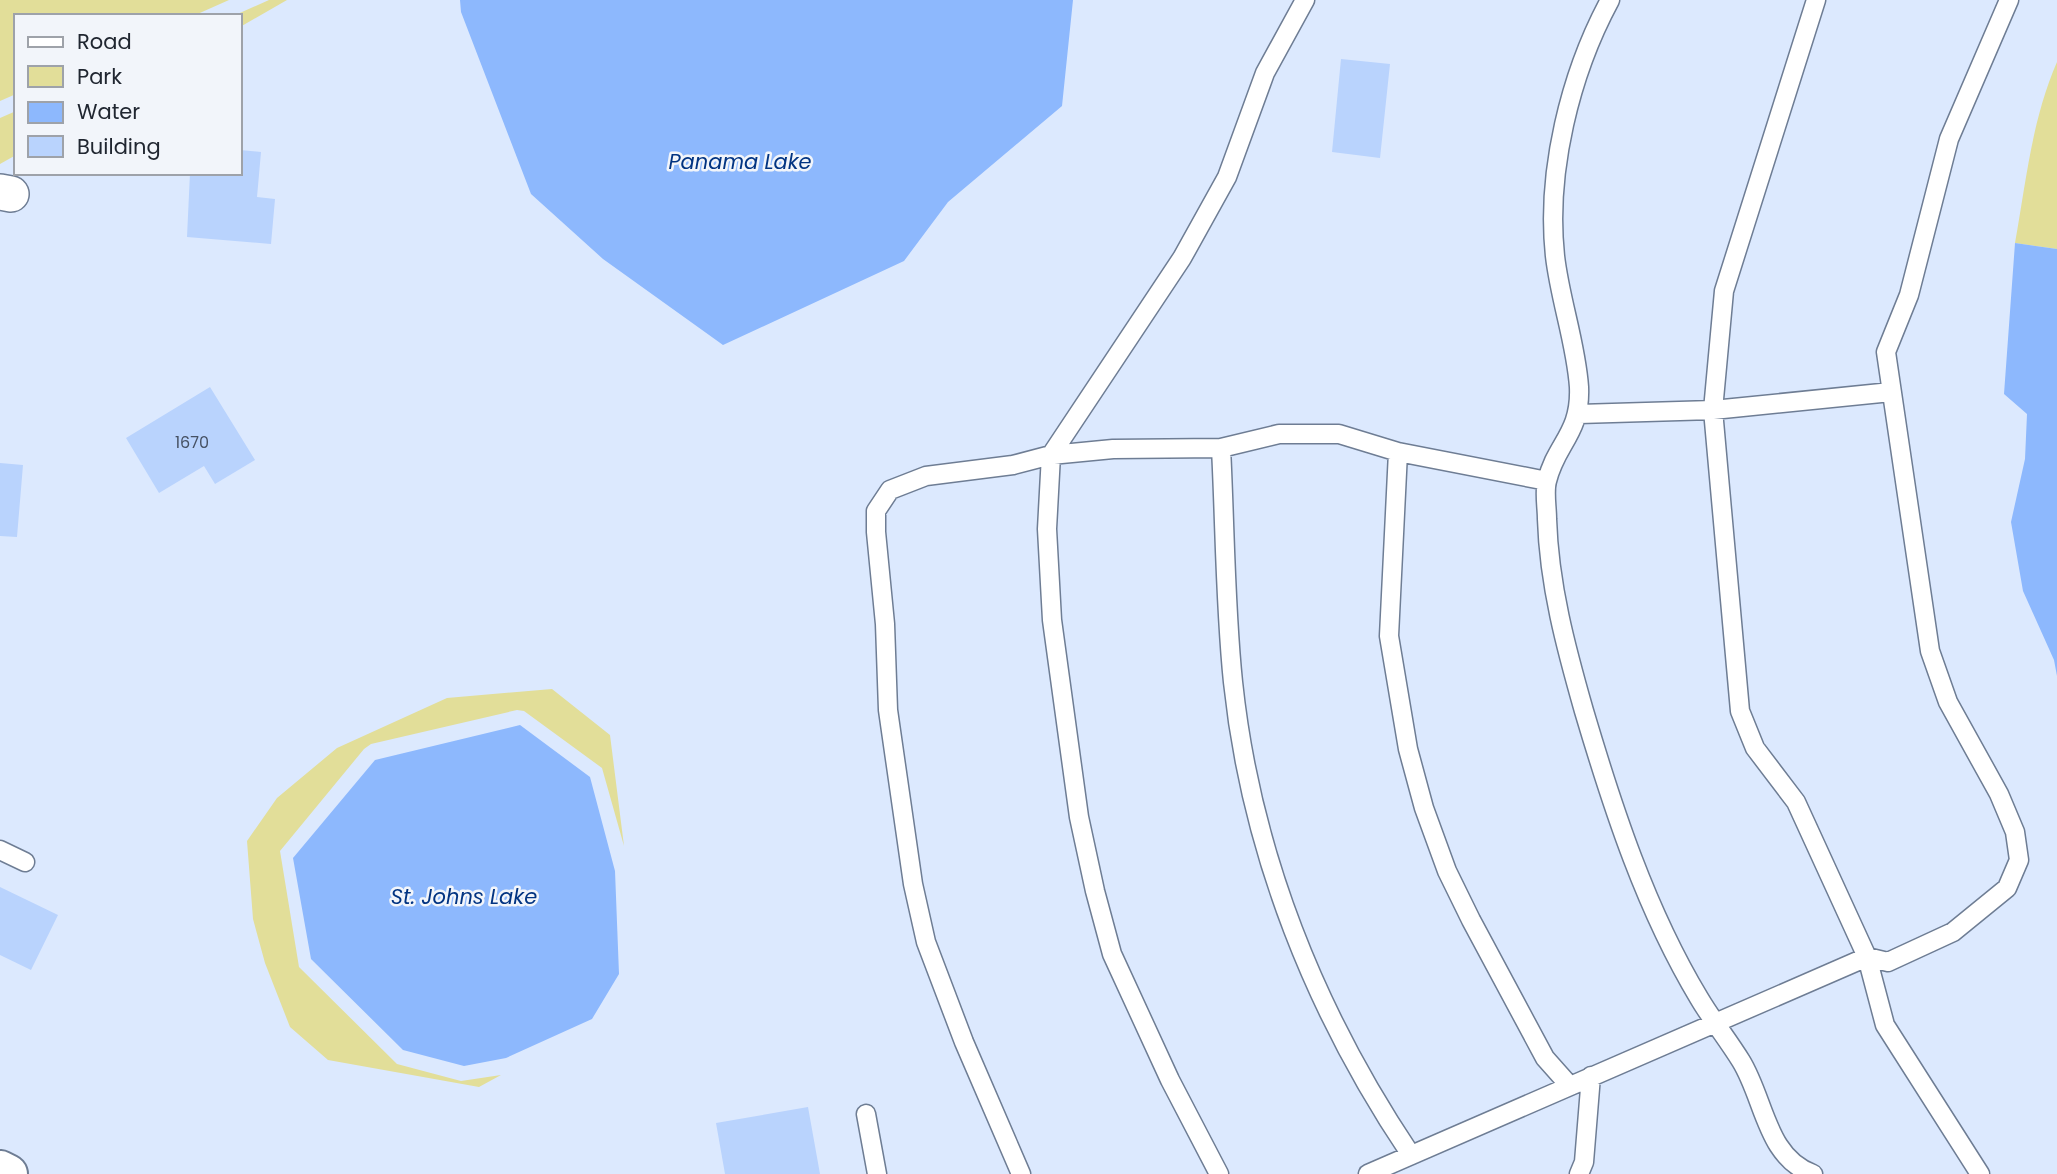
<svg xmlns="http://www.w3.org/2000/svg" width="2057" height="1174" viewBox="0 0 2057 1174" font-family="Poppins,sans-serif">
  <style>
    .green { fill: #e2de99 }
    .water { fill: #8db8fd }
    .building { fill: #b9d3fd }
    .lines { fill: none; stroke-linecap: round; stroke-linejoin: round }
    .service-casing { stroke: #6e7d94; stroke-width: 21 }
    .minor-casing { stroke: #6e7d94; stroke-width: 38 }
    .secondary-casing { stroke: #6e7d94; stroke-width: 42 }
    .service { stroke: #fff; stroke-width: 18 }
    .minor { stroke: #fff; stroke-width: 35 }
    .secondary { stroke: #fff; stroke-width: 38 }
    .labels { text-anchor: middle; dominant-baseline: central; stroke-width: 5; stroke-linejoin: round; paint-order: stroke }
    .number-label { font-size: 16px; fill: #465163 }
    .water-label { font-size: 21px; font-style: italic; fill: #023482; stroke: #f2f5fa }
  </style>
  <rect width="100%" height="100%" fill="#dce9fe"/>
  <path class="green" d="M0,0H229L193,16H16V94L0,101Z
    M269,0H287L240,27V16H233Z
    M2057,62V249L2015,243C2026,182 2032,119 2057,62Z
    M16,111V155L0,164V118Z
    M552,689L610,735L624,846L602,768L524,711L517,710L371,744L364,749L280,851L299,967L397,1064L461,1081L501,1075L479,1087L328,1060L290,1027L265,963L253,919L247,841L277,798L337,748L447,698Z"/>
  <path class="water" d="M460,0H1073L1062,106L948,202L904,261L723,345L603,259L531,194L461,12Z
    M2015,243L2057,249V676L2054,660L2023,591L2011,522L2025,459L2027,414L2004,394Z
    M520,725L590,777L615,871L619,974L592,1019L506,1058L464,1066L403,1050L311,959L293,858L375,760Z"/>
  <path class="building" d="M1341,59L1390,64L1380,158L1332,152Z
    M240,150L261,152L257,197L275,199L271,244L187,237L190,173H240Z
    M210,387L255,460L215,484L204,466L159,493L126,438Z
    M0,463L23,465L17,537L0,536Z
    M0,887L58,915L31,970L0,955Z
    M808,1107L820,1174H725L716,1123Z"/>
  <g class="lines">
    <defs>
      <path id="service" d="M1610,0C1570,74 1546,172 1555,256C1560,300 1576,343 1579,387C1581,434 1556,443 1547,481C1544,492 1547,507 1547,519C1549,585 1566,648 1584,711C1613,809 1646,910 1699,998C1712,1020 1728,1040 1741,1061C1765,1100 1766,1157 1813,1174
        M1816,0L1724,291L1713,410L1891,392
        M1579,414L1713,410L1740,711L1755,748L1796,802L1867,957L1888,962L1953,932L2007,888L2019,860L2015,832L1999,794L1948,702L1930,651L1886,352L1909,295L1949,139L2009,0
        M1221,448C1225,525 1225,605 1233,682C1251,853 1316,1014 1411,1155
        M1398,452L1389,636L1408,749L1424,808L1447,871L1471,920L1545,1058L1569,1085
        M0,850L25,862
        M866,1114L877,1174
        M1021,1174L964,1042L926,942L913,884L888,710L885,624L876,532V511L890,490L926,476L1013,465L1051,455L1113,449L1221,448L1279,434H1339L1398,452L1547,481
        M1219,1174L1170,1080L1112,954L1095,891L1079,817L1052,620L1047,529L1051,455L1182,258L1227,177L1265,73L1305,0
        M1368,1174L1867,957L1885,1025L1980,1174
        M1579,1174L1584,1162L1591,1076"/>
      <path id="minor" d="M0,192L11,194"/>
      <path id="secondary" d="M0,1170L8,1174"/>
    </defs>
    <use href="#service" class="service-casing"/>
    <use href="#minor" class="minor-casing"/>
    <use href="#secondary" class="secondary-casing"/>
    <use href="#service" class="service"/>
    <use href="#minor" class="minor"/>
    <use href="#secondary" class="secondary"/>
  </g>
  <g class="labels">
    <g class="number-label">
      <text x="192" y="442">1670</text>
    </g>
    <g class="water-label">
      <text x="740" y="161">Panama Lake</text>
      <text x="464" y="896">St. Johns Lake</text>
    </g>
  </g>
  <rect x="14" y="14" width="228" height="161" fill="#f2f5fa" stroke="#9ea2a9" stroke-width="2"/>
  <rect x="28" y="37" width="35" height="10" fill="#ffffff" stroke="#9ea2a9" stroke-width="2"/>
  <text x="77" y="49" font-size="21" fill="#202630">Road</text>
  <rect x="28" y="66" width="35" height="21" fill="#e2de99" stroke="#9ea2a9" stroke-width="2"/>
  <text x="77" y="84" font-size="21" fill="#202630">Park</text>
  <rect x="28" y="102" width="35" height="21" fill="#8db8fd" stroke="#9ea2a9" stroke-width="2"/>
  <text x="77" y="119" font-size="21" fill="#202630">Water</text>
  <rect x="28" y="136" width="35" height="21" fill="#b9d3fd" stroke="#9ea2a9" stroke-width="2"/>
  <text x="77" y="154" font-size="21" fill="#202630">Building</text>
</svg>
